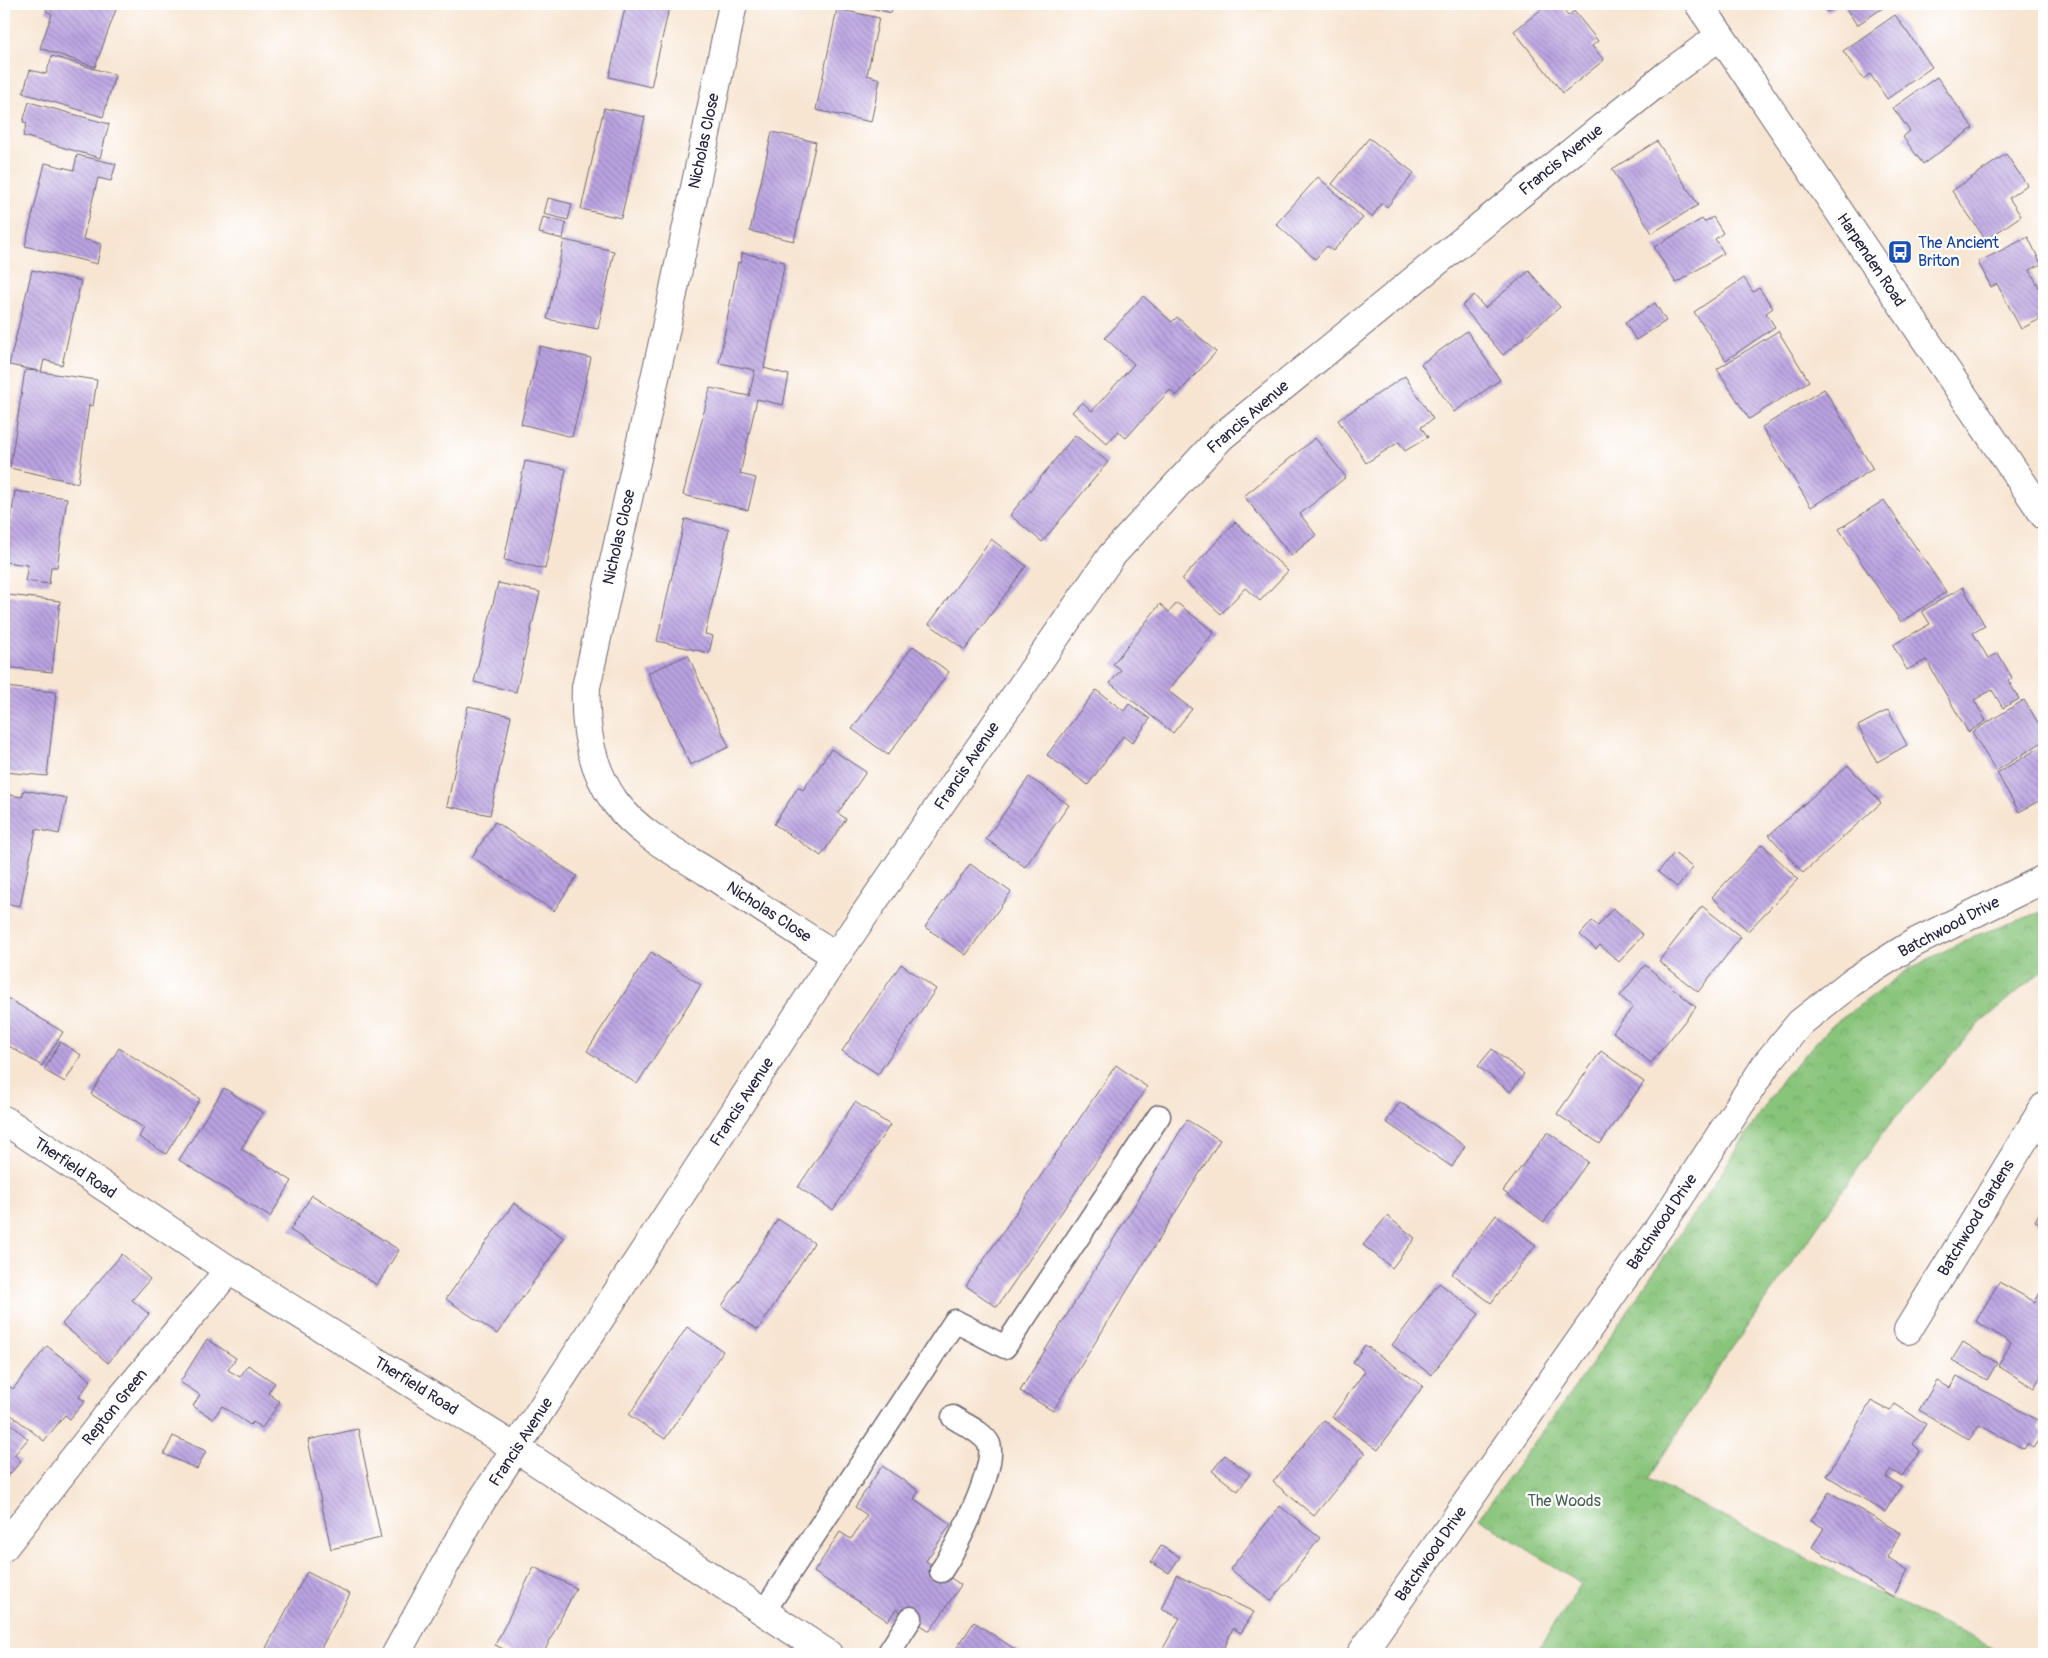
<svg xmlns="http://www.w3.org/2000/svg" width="2048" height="1658" viewBox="0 0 2048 1658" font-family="Pangolin,sans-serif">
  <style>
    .park { fill: url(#park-crowns); stroke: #55735a }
    .building { fill: url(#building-back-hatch) }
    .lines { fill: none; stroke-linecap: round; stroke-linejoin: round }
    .lane-casing { stroke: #6d6670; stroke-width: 25 }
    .street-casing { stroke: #6d6670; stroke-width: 30 }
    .secondary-casing { stroke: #6d6670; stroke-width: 30 }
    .primary-casing { stroke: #6d6670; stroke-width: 30 }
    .lane { stroke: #fff; stroke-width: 22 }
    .street { stroke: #fff; stroke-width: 28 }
    .secondary { stroke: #fff; stroke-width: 28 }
    .primary { stroke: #fff; stroke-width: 28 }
    .labels { text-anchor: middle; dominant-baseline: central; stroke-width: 4.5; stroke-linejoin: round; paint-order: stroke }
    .street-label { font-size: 16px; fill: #22223b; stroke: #fff }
    .transit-label { font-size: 16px; fill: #164399; stroke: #fff; text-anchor: start }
    .park-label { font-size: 16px; fill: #4b6354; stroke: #fff }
  </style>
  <defs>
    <pattern id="park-crowns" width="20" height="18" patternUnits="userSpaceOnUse" patternTransform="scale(1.25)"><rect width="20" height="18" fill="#88c47a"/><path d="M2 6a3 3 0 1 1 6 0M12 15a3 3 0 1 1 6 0" fill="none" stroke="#75a86a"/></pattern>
    <pattern id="building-back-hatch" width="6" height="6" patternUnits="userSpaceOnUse" patternTransform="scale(1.25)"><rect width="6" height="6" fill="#baa3e1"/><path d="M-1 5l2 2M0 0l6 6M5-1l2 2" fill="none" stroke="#9784b8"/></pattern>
  </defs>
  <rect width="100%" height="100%" fill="#fff"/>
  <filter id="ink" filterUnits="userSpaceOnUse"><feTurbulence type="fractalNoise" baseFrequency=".02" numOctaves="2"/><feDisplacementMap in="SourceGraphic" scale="10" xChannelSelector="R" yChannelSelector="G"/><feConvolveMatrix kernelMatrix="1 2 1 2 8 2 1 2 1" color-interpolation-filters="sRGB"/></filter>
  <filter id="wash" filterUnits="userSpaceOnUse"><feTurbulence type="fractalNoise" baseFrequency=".0096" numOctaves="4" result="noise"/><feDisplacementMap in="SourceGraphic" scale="20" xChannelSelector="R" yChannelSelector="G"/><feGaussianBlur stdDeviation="1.12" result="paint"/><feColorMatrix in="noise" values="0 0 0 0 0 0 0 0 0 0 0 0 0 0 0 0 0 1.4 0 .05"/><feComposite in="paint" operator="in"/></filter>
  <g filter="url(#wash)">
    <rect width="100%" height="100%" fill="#f7e5d1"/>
    <path class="park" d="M2044,911V969L1977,1026L1888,1126L1723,1361L1648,1479L1891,1600L2008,1654H1535L1581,1584L1479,1518L1589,1368L1720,1175L1783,1078L1830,1027L1909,969L1974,936Z"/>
    <g id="blocks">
      <path class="building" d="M49,4H118L95,67L40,48L52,14L46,11Z
        M626,4H670L651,87L609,77Z
        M853,4H893L891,13Z
        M1548,4H1558L1568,16L1574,11L1598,41L1592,46L1604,60L1563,93L1514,31Z
        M1821,4H1840L1827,12Z
        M1843,4H1889L1857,25Z
        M837,9L879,18L867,75L880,79L871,122L816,110Z
        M1895,15L1932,67L1887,99L1870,74L1863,79L1843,51Z
        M52,56L115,75L103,117L23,93L30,70L46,74Z
        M1937,77L1973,128L1923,164L1903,137L1910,131L1893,108Z
        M29,102L109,124L100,158L23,136L27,123L23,122Z
        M604,108L645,117L621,218L581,209Z
        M772,132L816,142L794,241L750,231Z
        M1369,138L1414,173L1387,207L1382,203L1372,217L1332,184Z
        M1657,141L1698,205L1652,233L1612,169Z
        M2006,154L2027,185L2009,198L2021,216L1986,240L1952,191Z
        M77,155L116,164L111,181L98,178L83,239L101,244L97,264L25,246L45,163L74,170Z
        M1318,177L1363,218L1333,251L1327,246L1315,259L1276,224Z
        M548,198L572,204L568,220L544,214Z
        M543,217L566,223L563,239L539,233Z
        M1713,217L1723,233L1715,239L1724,253L1676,283L1654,247L1702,219L1704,222Z
        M2028,237L2041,264L2030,270L2044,298V317L2021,329L1997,284L1991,287L1978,262Z
        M564,240L614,251L598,329L547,319Z
        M742,253L785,262L764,368L789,375L783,405L757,399L740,474L756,478L748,510L683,495L710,388L749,396L755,370L719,363L738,262L741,263Z
        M32,270L81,281L62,365L44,360L41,372L97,380L93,406L89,405L78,483L10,468L25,370L39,371L9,365Z
        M1529,271L1560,307L1503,355L1462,306L1474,295L1485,308Z
        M1744,278L1753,292L1759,288L1773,308L1766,313L1775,327L1726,360L1694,312Z
        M1143,296L1172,322L1177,317L1216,352L1176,396L1170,390L1126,438L1118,431L1107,444L1072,412L1082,402L1092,411L1134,364L1105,338Z
        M1655,303L1666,321L1636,340L1625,323Z
        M1467,331L1500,380L1454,412L1421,364Z
        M1778,331L1809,381L1749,419L1717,369Z
        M540,346L591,358L572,437L521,424Z
        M1405,376L1433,419L1421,427L1428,437L1405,451L1399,442L1366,463L1338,420Z
        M1824,389L1873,469L1811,507L1762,427Z
        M1075,435L1108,462L1042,542L1010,515Z
        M1315,438L1346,477L1300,514L1316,535L1291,556L1244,496Z
        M525,461L566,469L545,569L504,560Z
        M15,491L67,498L57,567H51L49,584L25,581L28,565L5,562Z
        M1884,500L1946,592L1901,622L1839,529Z
        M685,519L729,529L705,634L713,636L709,653L657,641Z
        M1235,522L1288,571L1260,601L1245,588L1221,614L1182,579Z
        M991,539L1026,566L965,650L929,624Z
        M498,583L540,592L516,692L474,682Z
        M1963,587L1985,626L1973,633L1988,658L1998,653L2012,678L2008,680L2019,699L2003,708L1992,690L1974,700L1986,721L1968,732L1926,660L1907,670L1893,645L1930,624L1922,611Z
        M8,595L60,601L52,672L4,667V629Z
        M1177,603L1214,632L1168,691L1192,709L1173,733L1110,683L1121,670L1113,664L1160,604L1169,612Z
        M913,646L949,672L888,755L852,729Z
        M688,655L729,747L690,765L648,673Z
        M4,687L56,692L47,776L4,772Z
        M1096,690L1124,711L1129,704L1150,719L1132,743L1123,736L1088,785L1047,755Z
        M2024,700L2044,732V741L1996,771L1972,732Z
        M468,706L511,716L490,815L447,806Z
        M1888,710L1907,745L1877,762L1858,726Z
        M2044,745V798L2019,812L1997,773Z
        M831,749L866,772L838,813L846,819L821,856L774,824L798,787L803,790Z
        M1848,765L1881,803L1803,873L1769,835Z
        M1029,777L1069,805L1025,867L986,839Z
        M24,790L67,798L59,834L36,829L20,906L4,903V794L22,797Z
        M495,822L577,876L554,911L472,857Z
        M1762,844L1798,879L1748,931L1712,897Z
        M1674,853L1693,868L1677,887L1658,872Z
        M970,864L1011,892L966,955L925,927Z
        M1702,906L1741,937L1698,992L1659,961Z
        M1613,908L1643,935L1619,962L1600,945L1596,949L1580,935L1592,921L1598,926Z
        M651,952L701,985L637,1084L587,1051Z
        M901,964L936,989L878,1074L842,1051Z
        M1645,965L1696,1007L1651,1063L1613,1032L1633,1007L1620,996Z
        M4,996L63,1032L42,1066L4,1043Z
        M60,1042L81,1055L65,1082L44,1070Z
        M119,1048L200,1099L166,1154L139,1137L144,1128L91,1094Z
        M1492,1049L1524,1074L1510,1092L1478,1066Z
        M1601,1051L1644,1082L1600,1144L1557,1114Z
        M1116,1065L1147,1087L997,1307L966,1286Z
        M224,1088L263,1113L241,1149L292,1181L270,1217L179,1160Z
        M855,1102L890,1125L833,1210L798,1187Z
        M1400,1102L1465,1146L1452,1167L1386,1122Z
        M1187,1120L1220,1140L1053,1411L1020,1391Z
        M1548,1132L1588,1162L1544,1222L1503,1191Z
        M312,1195L399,1250L377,1285L290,1230Z
        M514,1203L564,1238L497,1334L446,1299Z
        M2044,1204V1226L2035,1221Z
        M1496,1215L1536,1245L1491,1303L1452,1274Z
        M1387,1216L1415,1238L1392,1268L1363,1245Z
        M778,1219L814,1243L758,1330L722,1306Z
        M122,1254L150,1279L132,1300L149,1314L108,1363L62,1324Z
        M1999,1282L2035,1302L2044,1286V1375L2042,1374L2034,1388L1998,1366L2011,1343L1976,1321Z
        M1439,1283L1479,1314L1431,1375L1392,1345Z
        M687,1327L723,1351L665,1439L629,1415Z
        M207,1339L236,1358L228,1370L240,1377L248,1365L275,1383L268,1393L280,1402L262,1428L253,1422L250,1425L222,1406L213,1419L193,1406L200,1395L180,1382Z
        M1963,1342L1997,1363L1987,1380L1952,1360Z
        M1365,1345L1423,1386L1378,1450L1332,1417L1365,1371L1353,1362Z
        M47,1346L91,1380L79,1397L85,1401L70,1419L65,1415L44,1441L4,1409V1392L9,1386L13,1389Z
        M1957,1376L2041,1422L2038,1429L2044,1433L2034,1448L2027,1444L2024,1449L1979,1425L1969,1440L1919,1410L1937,1381L1950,1388Z
        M1871,1401L1890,1411L1895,1404L1926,1424L1913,1444L1920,1451L1902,1476L1891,1470L1886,1477L1901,1486L1885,1512L1827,1476Z
        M4,1418L28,1439L14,1455L21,1461L4,1481Z
        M1324,1420L1365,1453L1314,1516L1273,1482Z
        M358,1429L381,1538L331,1549L308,1440Z
        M173,1436L206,1451L197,1469L164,1454Z
        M1225,1455L1250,1474L1238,1491L1212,1471Z
        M882,1466L919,1491L914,1499L951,1524L926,1561L961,1585L930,1631L896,1609L888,1621L814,1572L840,1532L851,1539L867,1515L855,1507Z
        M1829,1492L1901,1533L1887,1557L1908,1570L1893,1597L1812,1547L1824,1528L1811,1521Z
        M1280,1506L1320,1538L1271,1601L1230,1569Z
        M1161,1546L1180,1557L1169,1573L1151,1562Z
        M534,1567L576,1588L543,1654H514L495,1645Z
        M307,1572L350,1594L318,1654H278L266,1648Z
        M1176,1575L1254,1612L1241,1633L1233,1628L1222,1654H1160L1180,1618L1161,1609Z
        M974,1622L1022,1654H953Z"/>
    </g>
  </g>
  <g filter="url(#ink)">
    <use href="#blocks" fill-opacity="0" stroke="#6d6670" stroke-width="1"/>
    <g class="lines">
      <defs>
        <path id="lane" d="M941,1571C955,1551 998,1466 989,1444C983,1432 963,1424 953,1417
          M763,1613L955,1321L1005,1347L1159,1116
          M888,1654L911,1618"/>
        <path id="street" d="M733,4L663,342L586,687C584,729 591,768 615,802C637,832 675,852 706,871C749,900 793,928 836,956
          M4,1120L229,1270L517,1449L828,1654
          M1908,1330L2044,1107
          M4,1547L122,1397L229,1270
          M396,1654L473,1514L836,956L1112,555L1221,437L1668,74L1720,36"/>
        <path id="secondary" d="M1361,1654L1674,1206L1767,1063L1800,1023L1852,982L1914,943L2044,879"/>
        <path id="primary" d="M1699,4L2044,515"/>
      </defs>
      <use href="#lane" class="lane-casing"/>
      <use href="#street" class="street-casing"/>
      <use href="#secondary" class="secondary-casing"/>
      <use href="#primary" class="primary-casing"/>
      <use href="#lane" class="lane"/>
      <use href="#street" class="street"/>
      <use href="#secondary" class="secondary"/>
      <use href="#primary" class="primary"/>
    </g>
  </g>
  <defs>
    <symbol id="bus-square" viewBox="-11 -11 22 22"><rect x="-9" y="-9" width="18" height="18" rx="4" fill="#1a4fb4" stroke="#fff"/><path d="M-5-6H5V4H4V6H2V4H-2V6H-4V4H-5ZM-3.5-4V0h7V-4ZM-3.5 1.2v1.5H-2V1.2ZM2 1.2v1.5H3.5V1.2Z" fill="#fff"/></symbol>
  </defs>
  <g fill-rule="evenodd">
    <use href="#bus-square" x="1886" y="238" width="28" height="28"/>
  </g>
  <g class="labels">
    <g class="street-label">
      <text transform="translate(704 141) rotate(-78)">Nicholas Close</text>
      <text transform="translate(1561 160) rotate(-39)">Francis Avenue</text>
      <text transform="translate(1871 260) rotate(56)">Harpenden Road</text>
      <text transform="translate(1248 417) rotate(-41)">Francis Avenue</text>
      <text transform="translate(619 537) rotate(-77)">Nicholas Close</text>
      <text transform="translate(967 766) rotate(-56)">Francis Avenue</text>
      <text transform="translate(769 912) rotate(33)">Nicholas Close</text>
      <text transform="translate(1949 927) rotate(-28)">Batchwood Drive</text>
      <text transform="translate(742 1102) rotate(-57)">Francis Avenue</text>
      <text transform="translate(75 1168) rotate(34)">Therfield Road</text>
      <text transform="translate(1976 1218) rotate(-59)">Batchwood Gardens</text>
      <text transform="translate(1662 1222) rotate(-56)">Batchwood Drive</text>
      <text transform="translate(416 1386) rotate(32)">Therfield Road</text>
      <text transform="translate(115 1407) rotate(-51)">Repton Green</text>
      <text transform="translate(521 1442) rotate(-57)">Francis Avenue</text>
      <text transform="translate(1431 1554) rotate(-55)">Batchwood Drive</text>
    </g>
    <g class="transit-label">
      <text x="1918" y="243">The Ancient<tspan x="1918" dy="18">Briton</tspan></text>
    </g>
    <g class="park-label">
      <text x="1564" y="1501">The Woods</text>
    </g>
  </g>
  <rect width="2048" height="1658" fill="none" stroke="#fff" stroke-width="20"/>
</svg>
